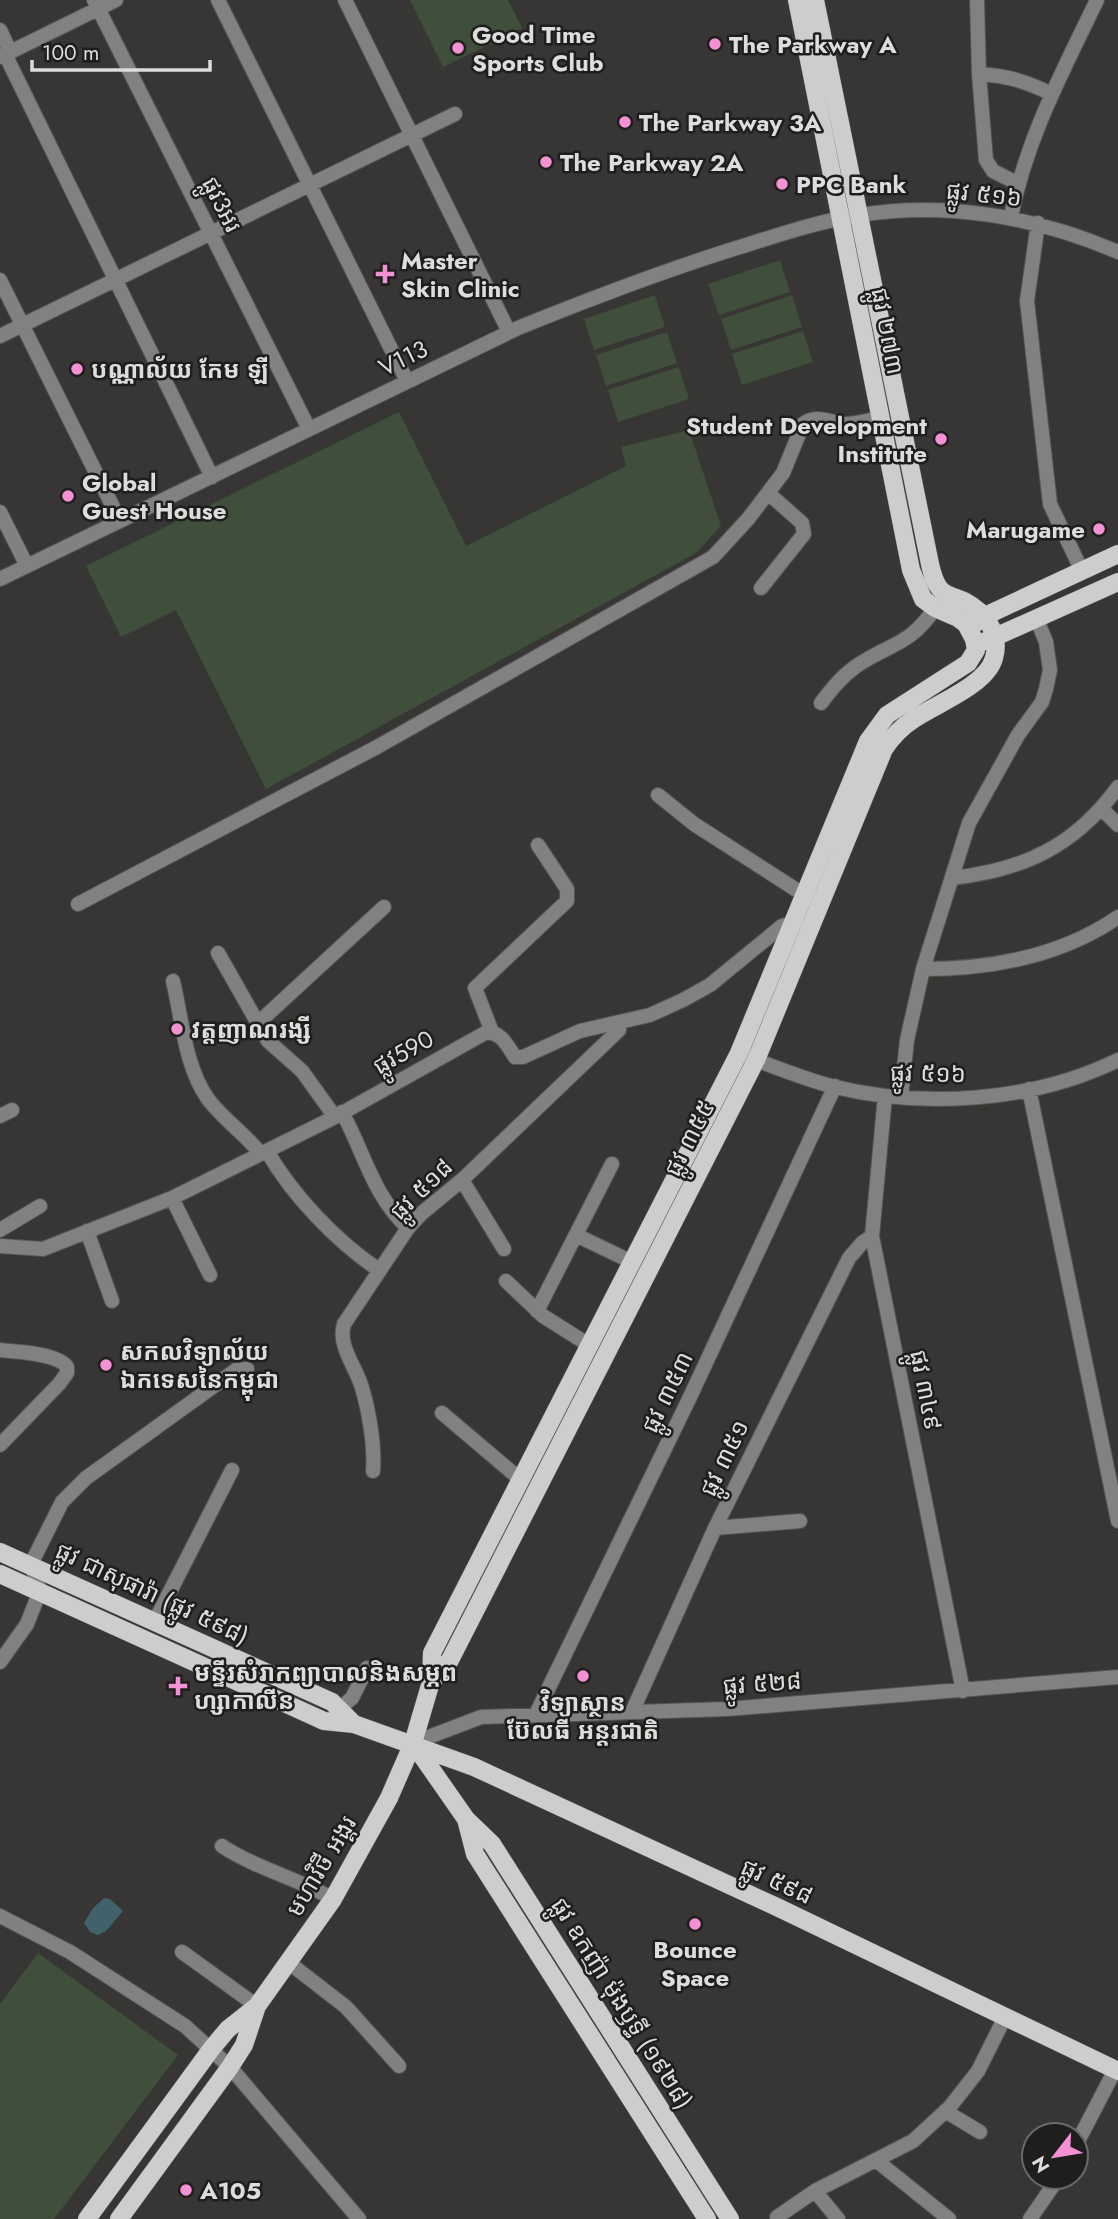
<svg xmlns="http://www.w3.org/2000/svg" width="1118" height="2219" viewBox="0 0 1118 2219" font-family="Jost,'Noto Sans Khmer',sans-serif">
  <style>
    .green { fill: #3f4f3c }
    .water { fill: #41626a }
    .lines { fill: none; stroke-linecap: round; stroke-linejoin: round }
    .minor-casing { stroke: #555452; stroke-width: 16 }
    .major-casing { stroke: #555452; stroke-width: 19 }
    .minor { stroke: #828182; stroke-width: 14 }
    .major { stroke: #ceccce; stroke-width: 18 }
    .poi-dot { fill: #f491d4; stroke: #1e1e1d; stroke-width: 2.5 }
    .labels { text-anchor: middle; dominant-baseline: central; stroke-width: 5; stroke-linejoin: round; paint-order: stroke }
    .poi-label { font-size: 24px; font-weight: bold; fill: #dedddb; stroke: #1e1e1d; text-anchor: start }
    .street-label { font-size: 24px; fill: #dedddb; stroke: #1e1e1d }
  </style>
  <rect width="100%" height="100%" fill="#373634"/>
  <path class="green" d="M410,0H508L522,28L443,67Z
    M780,260L790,292L719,315L708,284Z
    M655,295L665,327L594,350L584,319Z
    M792,295L802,327L731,350L721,319Z
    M803,331L813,362L742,385L732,354Z
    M667,332L677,363L606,386L596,355Z
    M679,367L689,399L618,422L608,390Z
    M399,412L466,546L626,466L621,447L689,430L721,526L696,553L266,789L176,610L121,637L86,566Z
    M38,1953L178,2055L54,2219H0V2004Z"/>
  <path class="water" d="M104,1898L110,1899L123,1911L106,1931L98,1935L90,1932L84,1923L93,1908Z"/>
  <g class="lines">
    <defs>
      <path id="minor" d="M94,0L309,429
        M218,0L407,381
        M345,0L509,332
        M977,0L979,74C1008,76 1025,81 1052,94
        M0,30L10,51
        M5,54L212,477
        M0,57L116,0
        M979,74L986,160L993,171L1017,183
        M1011,217C1026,139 1063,71 1097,0
        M1038,223L1027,301L1050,504L1082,571
        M0,280L120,521
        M0,336L455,114
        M0,512L27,566
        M0,579L518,328C587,300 655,274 727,251C770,238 814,222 859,215C947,201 1037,217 1118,252
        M761,588L804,534L802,523L768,493
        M821,703C831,690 841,677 855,667C889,643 909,647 935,608
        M658,795L694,824L795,889L814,898
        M1102,809L1118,825
        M952,878C1024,870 1075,846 1118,787
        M78,904L377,747L713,557L748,519L783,473L803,424C816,413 831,423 846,424C857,424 869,420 880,418
        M218,953L268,1041L302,1071L335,1117
        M923,969C992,969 1060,957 1118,917
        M173,981C182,1019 185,1067 208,1099C222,1118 246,1135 261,1154
        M257,1024L384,907
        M492,1032L475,988L567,901V889L538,845
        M746,1056C774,1067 802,1078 831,1086C923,1109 1032,1102 1118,1060
        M1029,1089L1118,1521
        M885,1096L872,1236L963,1691
        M901,1097L907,1040L923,969L969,823L1018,735L1042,702L1046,689L1050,670L1046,642L1037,620
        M342,1112C364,1152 373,1196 408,1228
        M0,1116L12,1110
        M267,1151C292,1195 337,1242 379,1270
        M462,1180L504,1249
        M172,1198L210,1275
        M0,1230L40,1206
        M87,1231L112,1301
        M576,1235L632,1262
        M0,1246L43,1249L172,1198L335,1117L485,1033C500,1030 507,1045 515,1057H523L580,1031L650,1015L683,1000L710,985L782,926L793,923L799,926
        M506,1281L543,1316L589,1345
        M537,1311L612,1164
        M0,1350C17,1352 58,1353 67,1367V1373L59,1384L0,1445
        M442,1413L521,1480
        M373,1471C375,1447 369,1411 362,1388C357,1368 337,1346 344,1324L408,1228L422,1213L462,1180L619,1030L620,1022
        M715,1528L800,1521
        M155,1621L232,1470
        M0,1662L27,1624L40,1591L31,1564L62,1502L86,1478L236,1370L247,1369
        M339,1709L352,1698L367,1668
        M632,1712L715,1528L849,1258L862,1243L872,1236
        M536,1714L690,1397L835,1086
        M413,1743L481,1717L727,1709L1118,1677
        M222,1846C257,1869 297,1878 333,1899
        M0,1916L70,1952L185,2026L230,2067L359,2219
        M182,1952L257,2006
        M288,1962L346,2007L399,2066
        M945,2111L980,2132
        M1076,2145L1115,2070
        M877,2161L949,2219
        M815,2191L838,2219
        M777,2217L815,2191L913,2141L949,2108L978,2071L1005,2017
        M1030,2219L1059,2177"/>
      <path id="major" d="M976,623L985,616L1118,554
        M986,641L1118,582
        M0,1552L332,1702L354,1724
        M0,1574L324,1721L354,1724L474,1767L779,1908L1118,2071
        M431,1682L450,1660L756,1060L884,749C892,737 901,727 914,719C936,704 987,685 994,658C1001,633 985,612 964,601C956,597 946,596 940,589C934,582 932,573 930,564L815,0
        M413,1743L466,1819L492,1844L730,2219
        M466,1819L475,1854L707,2219
        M87,2219L212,2048L228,2029L257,2006L333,1899L389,1798L413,1743L431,1682L432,1653L739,1053L868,741L887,715L968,663L976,650L974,639L966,624L958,618L935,608L923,599L911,570L797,0
        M119,2219L230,2067L244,2045L257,2006"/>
    </defs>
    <use href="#minor" class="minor-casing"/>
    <use href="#major" class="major-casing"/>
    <use href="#minor" class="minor"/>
    <use href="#major" class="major"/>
  </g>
  <g class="poi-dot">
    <circle cx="715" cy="44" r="7"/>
    <circle cx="458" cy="48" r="7"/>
    <circle cx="625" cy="122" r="7"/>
    <circle cx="546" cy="162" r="7"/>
    <circle cx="782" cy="184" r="7"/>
    <path d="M381.5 263.5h7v7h7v7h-7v7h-7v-7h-7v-7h7z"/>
    <circle cx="77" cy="369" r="7"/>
    <circle cx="941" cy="439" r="7"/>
    <circle cx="68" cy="496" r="7"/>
    <circle cx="1099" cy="529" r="7"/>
    <circle cx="177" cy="1029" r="7"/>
    <circle cx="106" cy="1365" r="7"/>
    <circle cx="583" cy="1676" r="7"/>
    <path d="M174.5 1675.5h7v7h7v7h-7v7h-7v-7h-7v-7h7z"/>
    <circle cx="695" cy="1924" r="7"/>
    <circle cx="186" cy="2190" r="7"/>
  </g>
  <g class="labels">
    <g class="poi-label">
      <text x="472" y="34">Good Time<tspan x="472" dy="28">Sports Club</tspan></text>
      <text x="729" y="44">The Parkway A</text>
      <text x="639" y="122">The Parkway 3A</text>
      <text x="560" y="162">The Parkway 2A</text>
      <text x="796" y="184">PPC Bank</text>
      <text x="401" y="260">Master<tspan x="401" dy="28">Skin Clinic</tspan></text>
      <text x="91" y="369">បណ្ណាល័យ កែម ឡី</text>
      <text x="927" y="425" text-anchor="end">Student Development<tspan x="927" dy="28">Institute</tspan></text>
      <text x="82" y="482">Global<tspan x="82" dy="28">Guest House</tspan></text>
      <text x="1085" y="529" text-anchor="end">Marugame</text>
      <text x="191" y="1029">វត្តញាណរង្សី</text>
      <text x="120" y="1351">សកលវិទ្យាល័យ<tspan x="120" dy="28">ឯកទេសនៃកម្ពុជា</tspan></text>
      <text x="194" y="1672">មន្ទីរសំរាកព្យាបាលនិងសម្ភព<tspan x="194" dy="28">ហ្សាកាលីន</tspan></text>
      <text x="583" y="1702" text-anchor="middle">វិទ្យាស្ថាន<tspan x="583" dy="28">ប៊ែលធី អន្ដរជាតិ</tspan></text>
      <text x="695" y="1949" text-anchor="middle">Bounce<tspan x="695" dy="28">Space</tspan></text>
      <text x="200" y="2190">A105</text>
    </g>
    <g class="street-label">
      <text transform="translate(984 194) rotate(6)">ផ្លូវ ៥១៦</text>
      <text transform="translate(222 204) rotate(63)">ផ្លូវ3អរ</text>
      <text transform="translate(888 331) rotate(79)">ផ្លូវ ២៧៣</text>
      <text transform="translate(403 358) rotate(-26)">V113</text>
      <text transform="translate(403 1052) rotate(-29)">ផ្លូវ590</text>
      <text transform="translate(928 1073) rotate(1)">ផ្លូវ ៥១៦</text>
      <text transform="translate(689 1138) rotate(-63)">ផ្លូវ ៣៥៥</text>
      <text transform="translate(421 1189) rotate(-44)">ផ្លូវ ៥១៨</text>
      <text transform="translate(926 1390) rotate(79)">ផ្លូវ ៣៤៩</text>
      <text transform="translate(667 1392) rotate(-64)">ផ្លូវ ៣៥៣</text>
      <text transform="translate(724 1458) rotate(-64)">ផ្លូវ ៣៥១</text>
      <text transform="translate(152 1593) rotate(25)">ផ្លូវ ជាសុផារ៉ា (ផ្លូវ ៥៩៨)</text>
      <text transform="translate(762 1683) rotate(-4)">ផ្លូវ ៥២៨</text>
      <text transform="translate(321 1866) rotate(-59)">មហាវិថី អង្គរ</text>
      <text transform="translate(777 1881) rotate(25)">ផ្លូវ ៥៩៨</text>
      <text transform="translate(622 2003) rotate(58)">ផ្លូវ ឧកញ៉ា ម៉ុងឫទ្ធី (១៩២៨)</text>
    </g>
  </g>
  <g transform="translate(1055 2156) rotate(239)"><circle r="33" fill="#1e1e1d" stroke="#6b6a69" stroke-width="2"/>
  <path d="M0-5L12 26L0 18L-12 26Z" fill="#f491d4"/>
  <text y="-10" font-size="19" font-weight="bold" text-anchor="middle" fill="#dedddb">N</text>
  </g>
  <path d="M32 60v10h178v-10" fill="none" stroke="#dedddb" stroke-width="3.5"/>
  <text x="42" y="60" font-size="21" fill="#dedddb" stroke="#1e1e1d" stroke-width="5" paint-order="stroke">100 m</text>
</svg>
